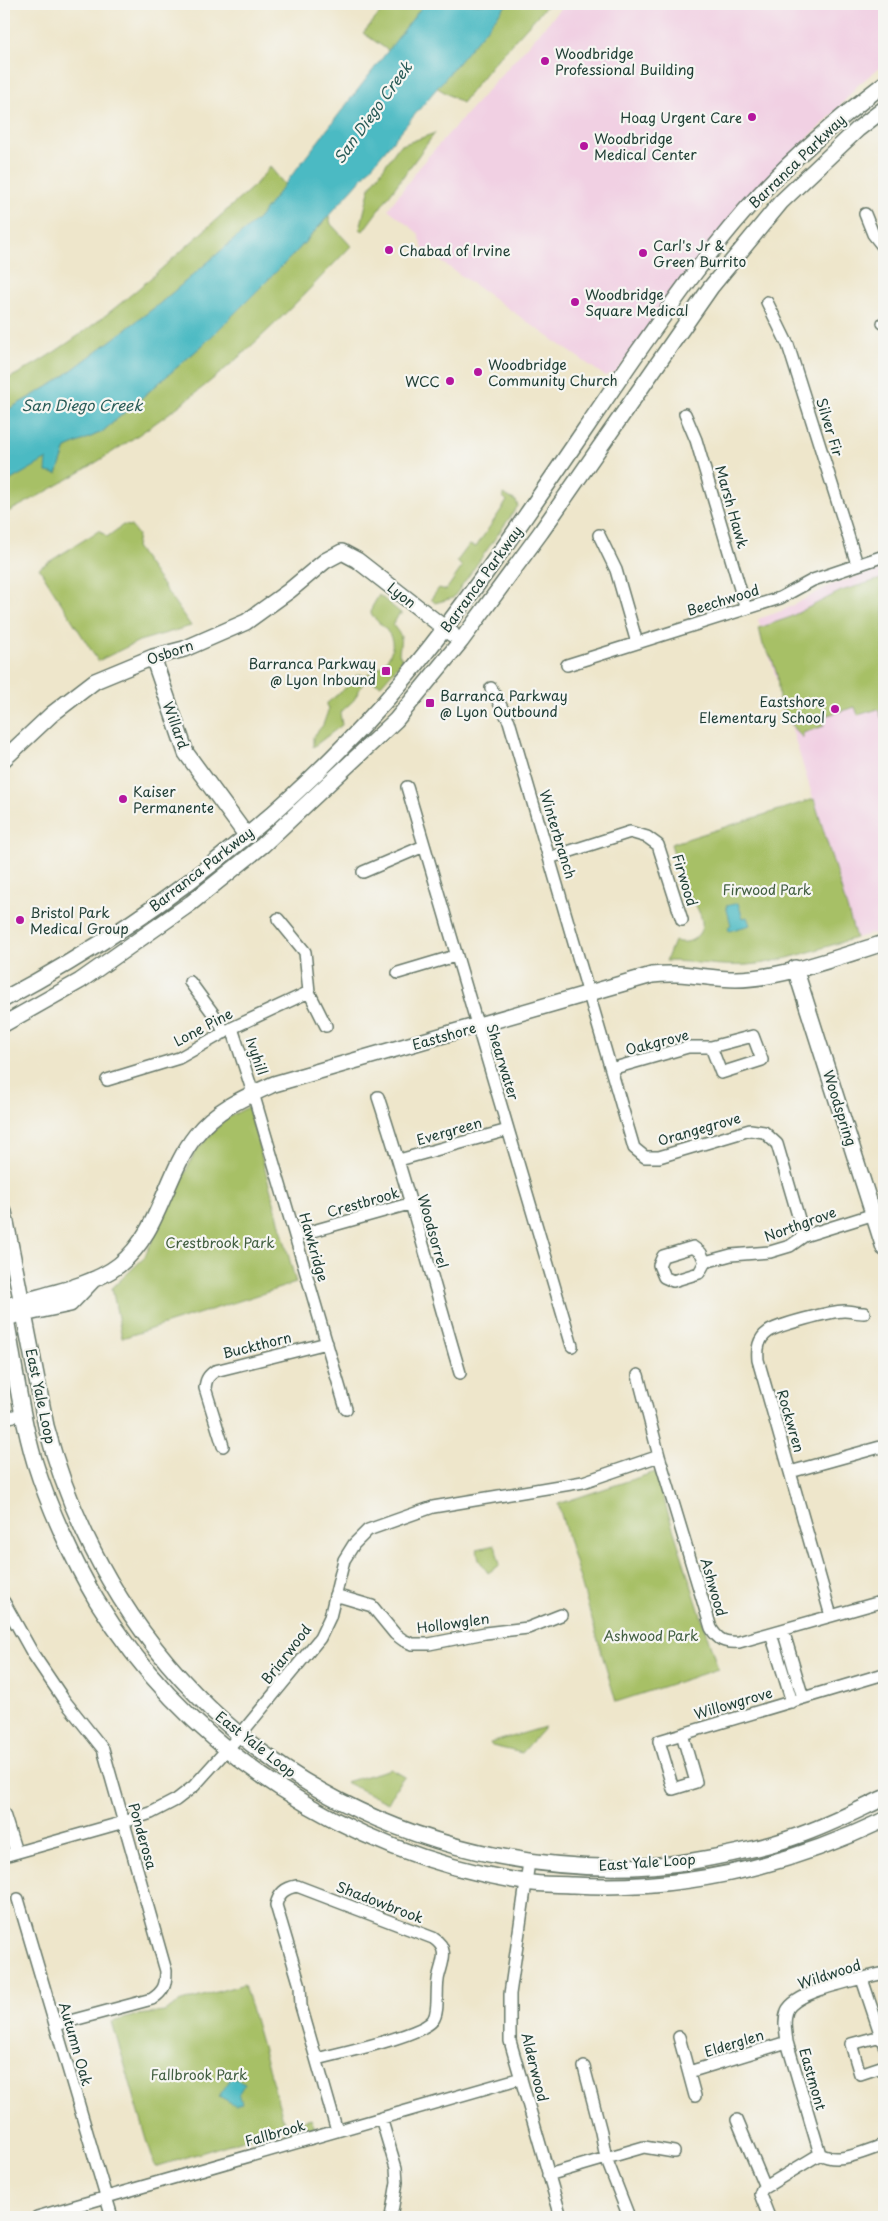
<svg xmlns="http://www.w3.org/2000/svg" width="888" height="2221" viewBox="0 0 888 2221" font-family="'Playpen Sans',sans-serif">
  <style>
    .built { fill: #f1d0e3 }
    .green { fill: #a7c066; stroke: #637e4d }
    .water { fill: #4bbac3; stroke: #357c7c }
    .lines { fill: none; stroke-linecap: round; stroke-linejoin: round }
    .street-casing { stroke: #677869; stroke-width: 14 }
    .secondary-casing { stroke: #677869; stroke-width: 18 }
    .street { stroke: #fff; stroke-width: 11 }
    .secondary { stroke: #fff; stroke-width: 15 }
    .poi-dot { fill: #b5179e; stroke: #f6f6f2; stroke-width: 2 }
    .labels { text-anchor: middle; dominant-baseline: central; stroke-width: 4.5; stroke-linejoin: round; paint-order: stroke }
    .poi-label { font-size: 14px; fill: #1f3d34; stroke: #f6f6f2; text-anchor: start }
    .street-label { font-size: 14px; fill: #1f3d34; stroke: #f6f6f2 }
    .park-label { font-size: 14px; fill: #415e40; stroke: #f6f6f2 }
    .water-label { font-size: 15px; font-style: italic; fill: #2a5c58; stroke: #f6f6f2 }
  </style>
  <rect width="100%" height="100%" fill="#f6f6f2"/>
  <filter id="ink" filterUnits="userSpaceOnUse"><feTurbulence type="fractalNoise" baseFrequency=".02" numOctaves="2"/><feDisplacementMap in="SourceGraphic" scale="10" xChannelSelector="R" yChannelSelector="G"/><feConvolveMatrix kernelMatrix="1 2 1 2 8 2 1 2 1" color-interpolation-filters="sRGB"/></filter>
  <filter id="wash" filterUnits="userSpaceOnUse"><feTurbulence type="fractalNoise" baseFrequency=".0096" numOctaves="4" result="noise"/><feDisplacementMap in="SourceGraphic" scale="20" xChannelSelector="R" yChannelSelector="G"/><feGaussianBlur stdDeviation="1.12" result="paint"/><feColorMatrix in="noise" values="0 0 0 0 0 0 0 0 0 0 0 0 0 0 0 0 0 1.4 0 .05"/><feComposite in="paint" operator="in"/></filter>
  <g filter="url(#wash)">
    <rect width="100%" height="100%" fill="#eee6cb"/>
    <path class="built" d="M565,4H884V64L858,85L834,113L773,172L616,372L605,376L423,249L418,233L388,209L425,160Z
      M884,568V930L856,938L758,619L784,610L831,585Z"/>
    <path class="green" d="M388,4H424L389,51L363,33Z
      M507,4H548L491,66L462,103L436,87Z
      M435,133L363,231L360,229L370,187L399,146Z
      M270,167L285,185L258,219L158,305L56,382L4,412V381C98,334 175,255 254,186Z
      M329,216L331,224L351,246C322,276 293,307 263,335C187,407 97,467 4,514V484L47,458L57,474L66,448L102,432L204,344L297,251Z
      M503,494L516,501L518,506L453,598L435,603L431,599L439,588L446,590L462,567L457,561L469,545L476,547L507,501L503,497Z
      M123,525L131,526L138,535L136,547L191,626L139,641L98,661L39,568L100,530L107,537Z
      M884,578V718L882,719L878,709L858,715L855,707L821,717L824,726L803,733V738L794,729L779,700L777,675L772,659L763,645L759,628L788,618L841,591Z
      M379,595L402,614H399L393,625L401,636L399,654L403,660L381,685L369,680L363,683L354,700L340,713L342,725L313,747V737L323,725L329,708L326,704L350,684L348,681L359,674L364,676C382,670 402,649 387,631C382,624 375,621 371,613L372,607Z
      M814,799L856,938C822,947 782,963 747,965C720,967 693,961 666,961L674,941C682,943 690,943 696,937C713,921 690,901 684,885C679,872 675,857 671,844Z
      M248,1107L296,1283L122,1338L112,1288L144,1258L195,1152L225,1119Z
      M655,1472L718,1669L616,1702L558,1504Z
      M495,1545L500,1565L488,1573L479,1560L477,1549Z
      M545,1727L522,1753L492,1746L490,1743Z
      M391,1769L405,1777L400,1781L388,1803L345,1782Z
      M244,1984L285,2126L311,2118L315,2127L287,2135L285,2127L155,2167L112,2022L137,2015L164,2012L179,2003Z"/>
    <path class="water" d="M424,4H507L357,184L297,251L204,344L102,432L66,448L57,474L46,472L47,459L4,484V412L56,382L158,305L258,219Z
      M738,903L743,918L747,917L750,925L729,931L728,927L731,925L726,906Z
      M232,2077L245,2083L239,2093L242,2103L235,2105L219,2096Z"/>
  </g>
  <g filter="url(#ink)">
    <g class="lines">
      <defs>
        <path id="street" d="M865,214L873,234L884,248
          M767,302L788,345L857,564
          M883,323H884
          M685,414L696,440L746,609
          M599,535L616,570L637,643
          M567,665L780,598L813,580L884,556
          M491,688L509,721L634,1148L645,1157H659L750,1130L764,1132L777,1144L804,1236
          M407,787L572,1346
          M549,858L630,832L647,837L658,845L682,920
          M363,872L424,846
          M278,919L305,952L309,992L326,1026
          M398,973L455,956
          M190,982L220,1023L224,1033
          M232,1028L253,1093L346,1409
          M611,1069L688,1047H711L753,1036L762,1060L721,1073L711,1047
          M107,1080L179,1058L232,1028L309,992
          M378,1097C408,1188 433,1281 460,1373
          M399,1160L508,1130
          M295,1236L409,1204
          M705,1262L701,1253L693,1247L663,1256L659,1265L664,1277L673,1281L699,1273L705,1262L731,1255L770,1252L790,1246L804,1236L884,1211
          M638,1375L659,1456L711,1628C718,1640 724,1643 739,1642L884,1601
          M4,1418L24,1414
          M223,1446L205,1388C206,1379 208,1376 215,1371L327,1343
          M790,1472L884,1446
          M335,1595L372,1606L395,1634L403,1640L412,1644H429L485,1633L528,1628L561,1615
          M4,1602L33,1654L64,1700L103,1749L166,1971C166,1985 164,1991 152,1999L55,2025
          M831,1616L758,1360C757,1349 758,1339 768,1332C777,1325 832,1311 844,1311C850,1311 857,1313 864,1313
          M783,1630L803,1698
          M771,1634L792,1702
          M682,1734L696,1782L673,1789L659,1741L884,1674
          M4,1814L16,1852
          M4,1856L124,1822L151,1813L176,1800L194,1786L240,1735L320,1638L330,1617L344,1560L354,1544L368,1530L433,1507L583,1482L659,1456
          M529,1862L510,1994V2041L561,2217
          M18,1899L112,2217
          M862,1979L884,2045
          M881,2036L851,2044L860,2074L884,2066
          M679,2037L695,2096
          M317,2059C339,2053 422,2036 433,2020C440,2011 435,1988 439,1975C443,1960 449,1948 433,1938L297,1886C285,1888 279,1893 276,1905L300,1986L301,2006L337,2131
          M584,2067L601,2132L606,2158L629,2217
          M689,2072L787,2042
          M381,2118L396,2168L397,2182L391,2217
          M737,2120L765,2187
          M820,2154L787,2042C786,2032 783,2021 787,2011C796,1990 862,1979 884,1973
          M820,2154C839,2165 864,2151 884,2145
          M548,2175L644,2147L674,2152
          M37,2217L521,2078
          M769,2217L760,2194L762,2189L820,2154"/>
        <path id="secondary" d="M153,657L186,753L246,835
          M4,759L52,714L95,681L153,657L184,649L246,622L289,591L325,561L342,552L357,560L452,634
          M795,968L884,1248
          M4,999C174,909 329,782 445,628C511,541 571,449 633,359C673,302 712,246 759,195C795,156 842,116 884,84
          M4,1024L80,981L191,903L263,845L396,720L461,641L541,532L711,287L781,202L858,129L884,109
          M4,1212L46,1426C105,1648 271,1811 498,1856C561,1868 630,1871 693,1861C728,1855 764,1848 797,1836C827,1826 856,1811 884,1798
          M13,1304C47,1294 92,1286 119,1265C160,1233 165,1174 196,1135C216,1109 245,1097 274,1084L652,975C683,971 706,979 736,979C780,979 841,956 884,943
          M4,1308C14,1360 20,1413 35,1463C48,1505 74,1563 97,1601C190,1752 350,1855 525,1882C541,1885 557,1884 573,1885C682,1891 786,1867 884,1820
          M14,1316L70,1304L92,1281"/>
      </defs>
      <use href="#street" class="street-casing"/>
      <use href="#secondary" class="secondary-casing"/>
      <use href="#street" class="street"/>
      <use href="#secondary" class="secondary"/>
    </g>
  </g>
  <g class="poi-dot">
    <circle cx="545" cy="61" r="5"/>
    <circle cx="752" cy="117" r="5"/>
    <circle cx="584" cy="146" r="5"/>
    <circle cx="389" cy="250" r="5"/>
    <circle cx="643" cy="253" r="5"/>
    <circle cx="575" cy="302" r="5"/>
    <circle cx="478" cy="372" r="5"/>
    <circle cx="450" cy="381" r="5"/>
    <rect x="381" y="666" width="10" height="10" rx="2.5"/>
    <rect x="425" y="698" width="10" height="10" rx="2.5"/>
    <circle cx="835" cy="709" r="5"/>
    <circle cx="123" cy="799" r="5"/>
    <circle cx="20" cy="920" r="5"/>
  </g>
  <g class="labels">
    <g class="poi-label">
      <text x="555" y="53">Woodbridge<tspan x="555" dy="16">Professional Building</tspan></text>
      <text x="742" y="117" text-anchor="end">Hoag Urgent Care</text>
      <text x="594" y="138">Woodbridge<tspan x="594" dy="16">Medical Center</tspan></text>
      <text x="653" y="245">Carl's Jr &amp;<tspan x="653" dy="16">Green Burrito</tspan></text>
      <text x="399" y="250">Chabad of Irvine</text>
      <text x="585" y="294">Woodbridge<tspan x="585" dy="16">Square Medical</tspan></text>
      <text x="488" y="364">Woodbridge<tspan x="488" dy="16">Community Church</tspan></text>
      <text x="440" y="381" text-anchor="end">WCC</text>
      <text x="376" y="663" text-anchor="end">Barranca Parkway<tspan x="376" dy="16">@ Lyon Inbound</tspan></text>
      <text x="440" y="695">Barranca Parkway<tspan x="440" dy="16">@ Lyon Outbound</tspan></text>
      <text x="825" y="701" text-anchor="end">Eastshore<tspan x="825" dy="16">Elementary School</tspan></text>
      <text x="133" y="791">Kaiser<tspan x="133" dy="16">Permanente</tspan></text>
      <text x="30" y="912">Bristol Park<tspan x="30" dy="16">Medical Group</tspan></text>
    </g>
    <g class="street-label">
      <text transform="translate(797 161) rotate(-44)">Barranca Parkway</text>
      <text transform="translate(830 427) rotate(73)">Silver Fir</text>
      <text transform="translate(732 507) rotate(74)">Marsh Hawk</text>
      <text transform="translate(481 579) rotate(-54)">Barranca Parkway</text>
      <text transform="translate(402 595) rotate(38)">Lyon</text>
      <text transform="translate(723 600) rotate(-17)">Beechwood</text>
      <text transform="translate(170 652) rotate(-19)">Osborn</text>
      <text transform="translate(176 725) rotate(70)">Willard</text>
      <text transform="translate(558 834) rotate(73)">Winterbranch</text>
      <text transform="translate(201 869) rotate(-38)">Barranca Parkway</text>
      <text transform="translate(685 880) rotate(73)">Firwood</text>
      <text transform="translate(203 1027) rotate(-28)">Lone Pine</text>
      <text transform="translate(444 1036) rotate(-16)">Eastshore</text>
      <text transform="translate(657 1042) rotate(-14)">Oakgrove</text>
      <text transform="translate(257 1056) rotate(71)">Ivyhill</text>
      <text transform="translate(503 1062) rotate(73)">Shearwater</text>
      <text transform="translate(840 1108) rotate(72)">Woodspring</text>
      <text transform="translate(699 1129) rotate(-16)">Orangegrove</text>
      <text transform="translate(449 1131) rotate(-16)">Evergreen</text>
      <text transform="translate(363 1202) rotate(-16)">Crestbrook</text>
      <text transform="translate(800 1224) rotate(-20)">Northgrove</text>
      <text transform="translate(433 1231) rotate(74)">Woodsorrel</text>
      <text transform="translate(314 1247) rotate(74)">Hawkridge</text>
      <text transform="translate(257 1345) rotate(-14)">Buckthorn</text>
      <text transform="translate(41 1396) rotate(78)">East Yale Loop</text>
      <text transform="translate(791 1421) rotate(74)">Rockwren</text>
      <text transform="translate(714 1587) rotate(74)">Ashwood</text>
      <text transform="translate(453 1623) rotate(-8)">Hollowglen</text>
      <text transform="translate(286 1654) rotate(-52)">Briarwood</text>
      <text transform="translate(733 1703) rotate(-16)">Willowgrove</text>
      <text transform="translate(256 1744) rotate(38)">East Yale Loop</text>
      <text transform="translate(143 1836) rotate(74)">Ponderosa</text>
      <text transform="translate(647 1862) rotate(-4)">East Yale Loop</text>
      <text transform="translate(380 1902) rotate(21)">Shadowbrook</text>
      <text transform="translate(829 1974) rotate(-18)">Wildwood</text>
      <text transform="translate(734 2043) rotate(-17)">Elderglen</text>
      <text transform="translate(76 2044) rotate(74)">Autumn Oak</text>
      <text transform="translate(535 2067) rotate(76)">Alderwood</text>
      <text transform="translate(813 2079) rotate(74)">Eastmont</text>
      <text transform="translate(275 2133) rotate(-16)">Fallbrook</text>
    </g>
    <g class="park-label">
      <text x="767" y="889">Firwood Park</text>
      <text x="220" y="1242">Crestbrook Park</text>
      <text x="651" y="1635">Ashwood Park</text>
      <text x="199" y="2074">Fallbrook Park</text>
    </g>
    <g class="water-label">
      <text transform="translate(372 112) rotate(-54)">San Diego Creek</text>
      <text x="82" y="404">San Diego Creek</text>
    </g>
  </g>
  <rect width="888" height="2221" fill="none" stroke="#f6f6f2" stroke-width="20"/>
</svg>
